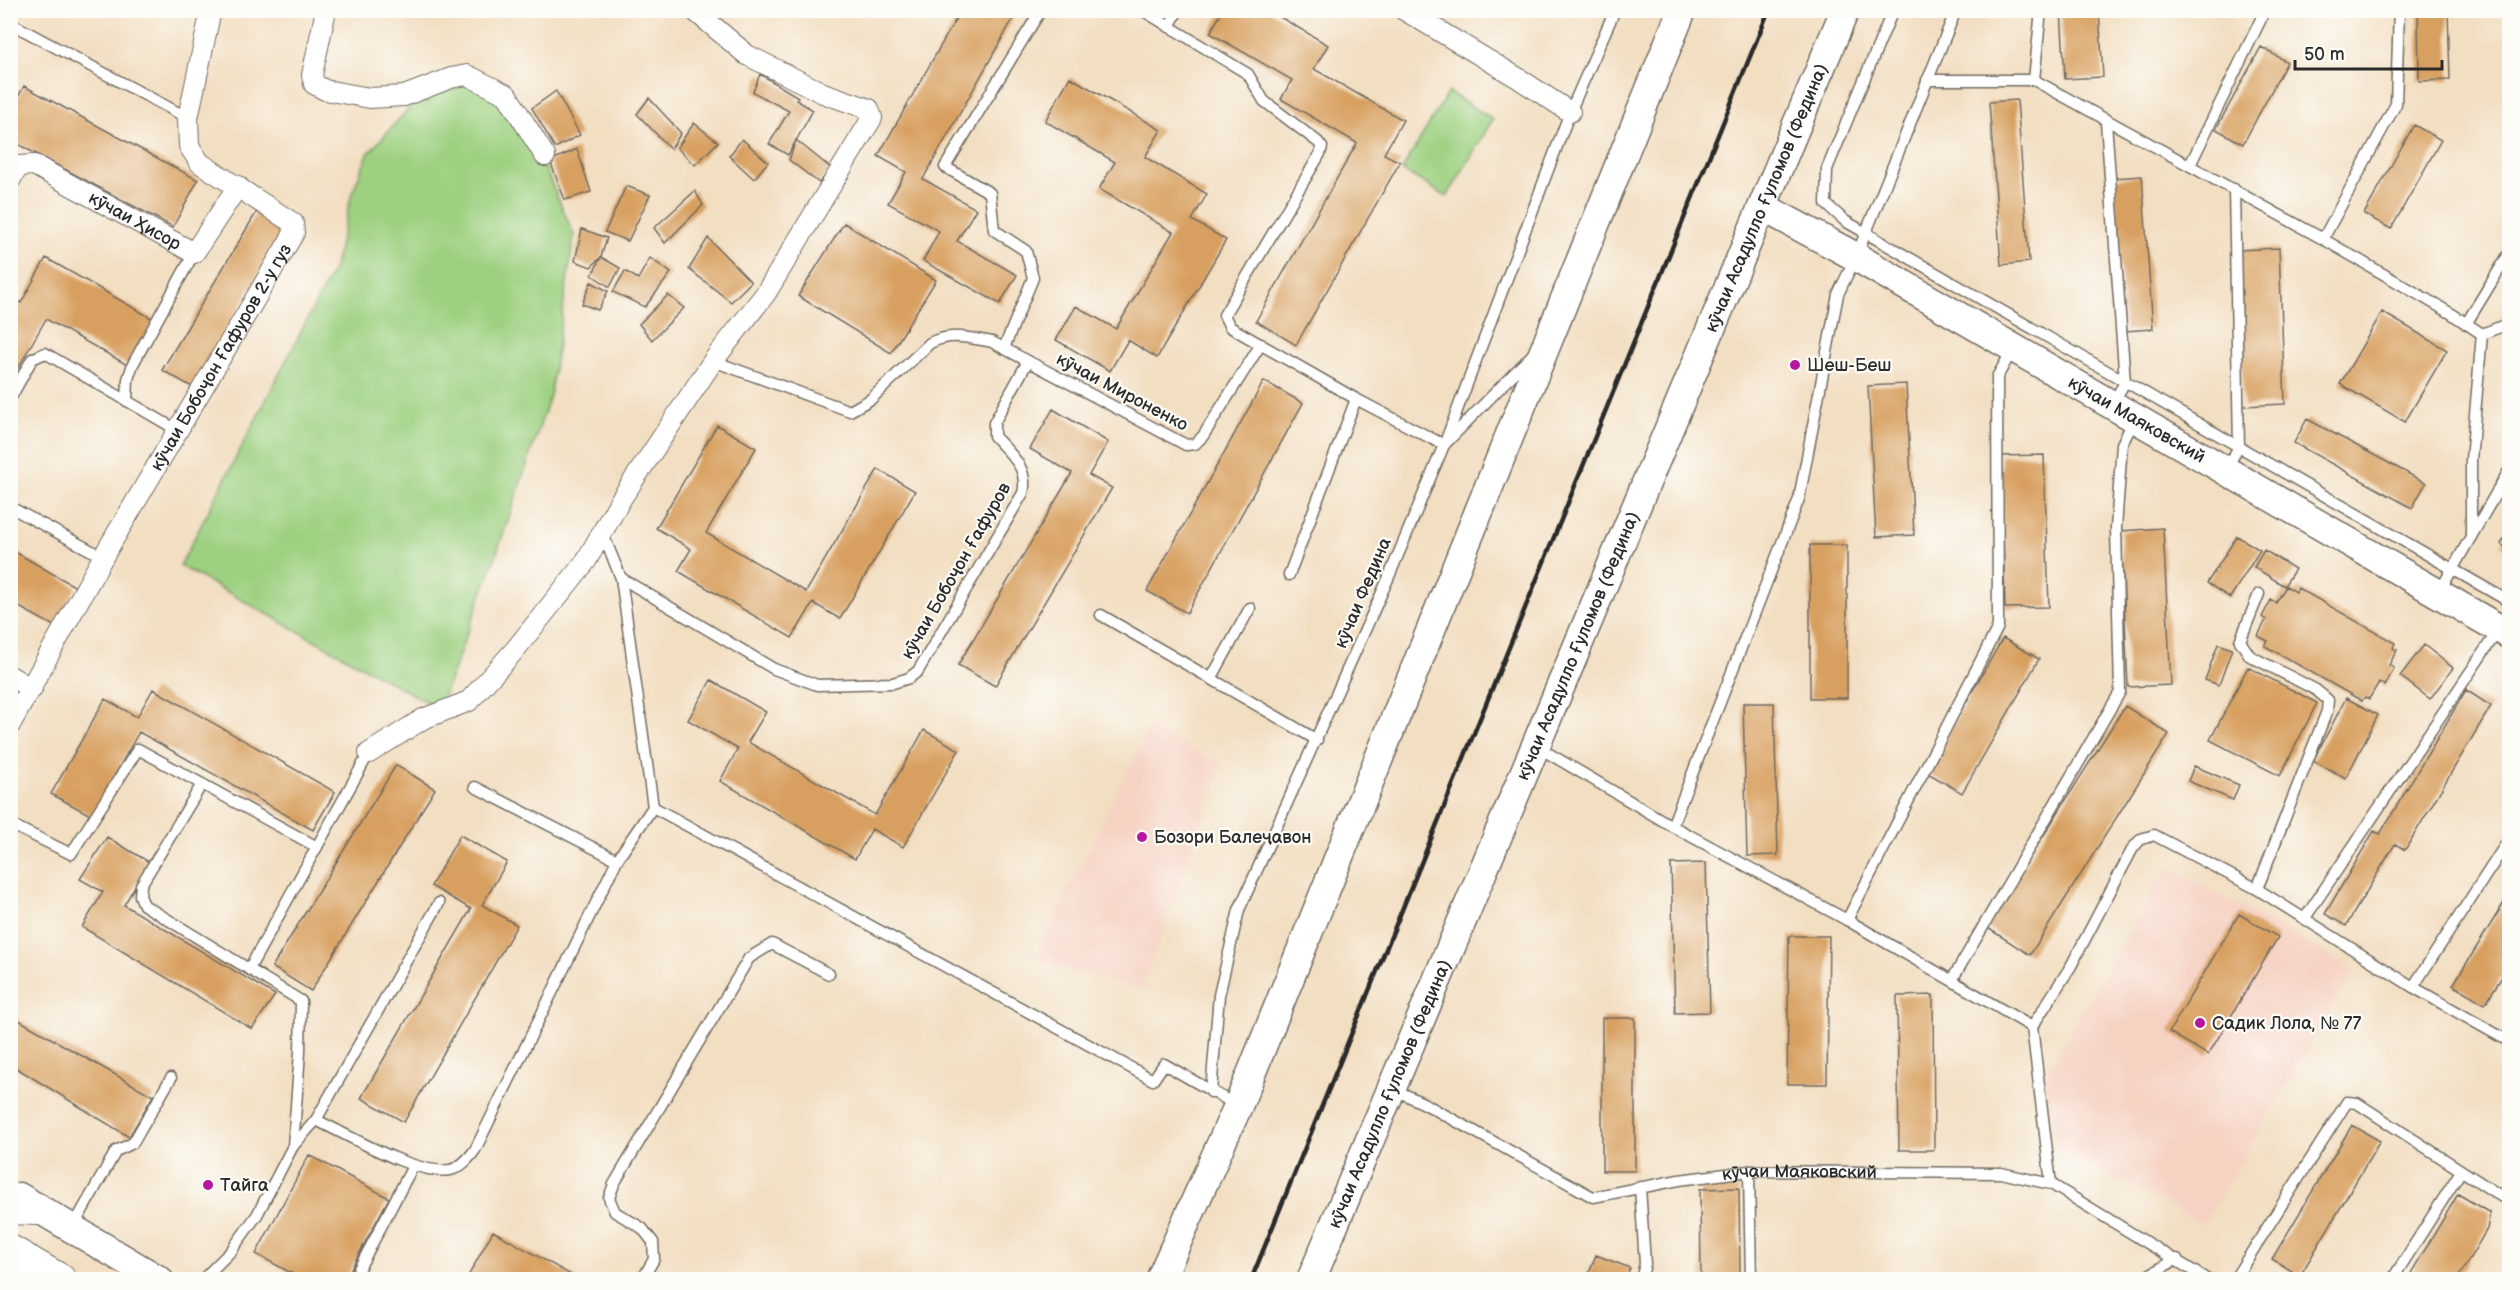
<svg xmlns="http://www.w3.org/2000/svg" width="2520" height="1290" viewBox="0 0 2520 1290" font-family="'Balsamiq Sans',sans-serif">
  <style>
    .built { fill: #f6d2c3 }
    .green { fill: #9dd080; stroke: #647e56; stroke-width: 1.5 }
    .building { fill: #d8a061 }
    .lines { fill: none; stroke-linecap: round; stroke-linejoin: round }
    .lane-casing { stroke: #716a60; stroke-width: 13 }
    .street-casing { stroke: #716a60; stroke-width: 22 }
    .secondary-casing { stroke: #716a60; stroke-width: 31 }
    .primary-casing { stroke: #716a60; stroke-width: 34 }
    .lane { stroke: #fff; stroke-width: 10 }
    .street { stroke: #fff; stroke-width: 20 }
    .secondary { stroke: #fff; stroke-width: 28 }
    .primary { stroke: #fff; stroke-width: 32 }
    .rail { stroke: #2b2b2b; stroke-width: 4.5 }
    .poi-dot { fill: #b5179e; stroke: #fdfcf7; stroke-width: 2 }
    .labels { text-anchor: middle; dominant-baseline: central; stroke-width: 4.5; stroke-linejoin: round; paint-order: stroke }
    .street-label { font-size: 18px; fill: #2b2b2b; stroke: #fdfcf7 }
    .poi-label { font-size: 18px; fill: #2b2b2b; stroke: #fdfcf7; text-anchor: start }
  </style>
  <rect width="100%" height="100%" fill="#fdfcf7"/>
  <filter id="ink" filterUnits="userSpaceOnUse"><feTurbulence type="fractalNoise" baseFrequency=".0167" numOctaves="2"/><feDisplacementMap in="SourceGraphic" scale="12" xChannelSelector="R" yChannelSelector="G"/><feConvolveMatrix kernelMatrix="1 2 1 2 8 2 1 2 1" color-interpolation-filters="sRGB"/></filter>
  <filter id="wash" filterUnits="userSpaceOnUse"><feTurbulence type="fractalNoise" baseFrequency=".008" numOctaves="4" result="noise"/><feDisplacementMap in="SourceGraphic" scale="24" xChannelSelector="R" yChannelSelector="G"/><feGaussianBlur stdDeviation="1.35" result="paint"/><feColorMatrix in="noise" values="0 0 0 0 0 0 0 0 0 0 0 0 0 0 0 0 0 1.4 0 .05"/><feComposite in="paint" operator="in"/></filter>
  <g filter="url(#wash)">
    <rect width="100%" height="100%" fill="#f2dec1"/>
    <path class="built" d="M1149,727L1222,764L1142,990L1034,959Z
      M2168,866L2355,970L2204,1224L2053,1145L2044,1077Z"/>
    <path class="green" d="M473,82L521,113L574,235L550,396L495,558L439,709L180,566L334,268L352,193L368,154L420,96Z
      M1448,92L1493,119L1447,197L1402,170Z"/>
    <g id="blocks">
      <path class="building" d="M961,10H1018L923,179L976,209L957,241L1017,275L1000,304L923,261L939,231L888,203L906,172L878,156Z
        M1223,10H1268L1328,45L1314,69L1403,120L1384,154L1400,162L1296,345L1256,321L1357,143L1281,99L1292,80L1210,33Z
        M2061,10H2099L2103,77L2065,79Z
        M2418,10H2448L2450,80L2419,81Z
        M2261,47L2287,62L2243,144L2216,129Z
        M760,74L798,97L796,100L813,110L788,155L769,144L789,111L753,92Z
        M1070,77L1161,130L1145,157L1207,194L1192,220L1226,240L1157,358L1128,340L1110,371L1056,340L1076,306L1116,329L1173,232L1099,189L1115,162L1045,121Z
        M24,86L198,180L173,227L10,140V112Z
        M556,91L580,135L555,148L532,108Z
        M649,98L681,133L671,149L637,114Z
        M2017,100L2029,262L2001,265L1989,102Z
        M694,123L718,142L695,165L677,148Z
        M2414,125L2441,140L2391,229L2364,214Z
        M742,139L768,162L754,179L729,156Z
        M796,140L832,169L819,183L789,160Z
        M577,149L591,192L565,200L550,161Z
        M2142,176L2153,329L2125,331L2114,178Z
        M626,186L650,195L628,241L605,232Z
        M695,191L703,205L665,243L654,228Z
        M259,208L288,225L192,387L162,370Z
        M844,223L936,280L891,353L798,296Z
        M582,229L607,238L601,257L591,267L575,261Z
        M708,238L751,282L731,302L689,269Z
        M2279,248L2285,404L2243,406L2237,250Z
        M601,257L620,268L610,287L592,275Z
        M46,258L155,320L129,366L46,319L10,382V297L21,303Z
        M650,258L671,273L645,307L613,292L625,271L638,279Z
        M591,282L608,291L598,310L582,304Z
        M668,295L684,308L652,340L639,324Z
        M2382,312L2447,350L2405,422L2340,384Z
        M1264,381L1303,403L1187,613L1147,591Z
        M1906,384L1914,535L1876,537L1868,386Z
        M1053,409L1108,442L1089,475L1112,488L995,686L958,665L1072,473L1030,449Z
        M2307,419L2426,483L2412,508L2294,443Z
        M717,425L756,448L706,533L806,592L878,469L915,491L840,619L813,603L792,638L678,571L691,549L656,528Z
        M2044,455L2049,607L2005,608L2001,456Z
        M2163,528L2171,685L2128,687L2121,531Z
        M2510,529V551L2501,544Z
        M2237,536L2260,550L2230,598L2207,583Z
        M1810,545H1847V698H1810Z
        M10,549L76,587L54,626L10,602Z
        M2264,550L2295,569L2284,586L2254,567Z
        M2286,586L2296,592L2298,588L2395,643L2393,648L2397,650L2389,665L2394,668L2385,686L2379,682L2369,699L2365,697L2362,701L2265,646L2268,641L2258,636L2266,620L2262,617L2271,600L2276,603Z
        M2003,638L2039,659L1962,793L1926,772Z
        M2218,644L2232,649L2219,685L2205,680Z
        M2424,645L2453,668L2430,699L2400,676Z
        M2248,667L2317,703L2280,776L2210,740Z
        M711,680L766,712L748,742L875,815L924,730L959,750L903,847L872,829L855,859L720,781L738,749L688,720Z
        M153,689L335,792L313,830L139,732L92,816L51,794L105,699L137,717Z
        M2466,690L2491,706L2405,850L2395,844L2346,926L2325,914L2374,831L2380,834Z
        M2346,698L2378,715L2346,778L2313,761Z
        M1743,703H1774L1778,855L1747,856Z
        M2125,706L2169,734L2030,955L1986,927Z
        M396,765L435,789L311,991L272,967Z
        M2194,766L2239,785L2233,800L2188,781Z
        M460,835L507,862L482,905L517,925L404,1122L361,1098L471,909L431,886Z
        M107,837L149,862L124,905L275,995L252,1029L82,927L103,892L80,879Z
        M1706,863L1710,1012L1675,1013L1671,864Z
        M2510,893V964L2485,1004L2453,985Z
        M2239,914L2278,937L2208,1055L2169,1032Z
        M1789,936H1829L1827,1084H1787Z
        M1933,995L1934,1150H1899L1897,996Z
        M10,1015L153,1096L129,1137L10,1064Z
        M1602,1018H1635V1171H1602Z
        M2352,1125L2380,1141L2300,1276L2272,1259Z
        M309,1155L389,1198L345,1280H304L256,1254Z
        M1739,1188L1740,1280H1701L1700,1189Z
        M2458,1194L2490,1213L2487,1229L2457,1280H2407Z
        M493,1231L580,1280H466Z
        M1596,1255L1630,1268L1625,1280H1586Z"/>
    </g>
  </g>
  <g filter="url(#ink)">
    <use href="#blocks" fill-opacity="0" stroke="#716a60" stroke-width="1.5"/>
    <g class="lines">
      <defs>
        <g id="lane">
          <path d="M1142,10L1248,74L1264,101L1318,142L1322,147L1320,154L1224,315L1230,327L1356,399L1444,445L1533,354"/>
          <path d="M1893,10L1827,169L1826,204L1845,221L2510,602"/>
          <path d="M2399,10L2396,104L2323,239L2452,314L2482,334L2471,460V536"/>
          <path d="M10,23L188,118"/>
          <path d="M1169,27L1178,10"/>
          <path d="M1927,80H2034L2323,239"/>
          <path d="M2034,80L2041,10"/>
          <path d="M2106,122L2125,382L2113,403"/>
          <path d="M2190,165L2261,19V10"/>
          <path d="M2466,324L2510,252"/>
          <path d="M2482,334L2510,323"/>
          <path d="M1004,348L1033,278L1026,251L994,230L990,193L945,167L1041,10"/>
          <path d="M713,361L850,411L871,399L930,343C951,332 969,338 992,342L1186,445L1195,444L1203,436L1261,344"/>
          <path d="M10,399L32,359L45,353L177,430"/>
          <path d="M127,401L128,379L133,364L194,253"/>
          <path d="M2225,470L2239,447L2234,189"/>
          <path d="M10,507L103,557"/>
          <path d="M602,532L621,578L653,807"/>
          <path d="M1289,575L1356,399"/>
          <path d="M621,578L774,669L817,685L893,683L909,678L918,671L1023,493C1029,467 1010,454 994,436V423L1028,361"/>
          <path d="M2438,594L2510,469"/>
          <path d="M1101,615L1317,740"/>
          <path d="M1211,679L1250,608"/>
          <path d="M1536,746L1672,826L1847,920L2032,1027"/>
          <path d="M202,784L141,885L140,896L144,905L301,1001L300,1052L293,1146L257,1215L231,1251L202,1280"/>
          <path d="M475,787L617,860"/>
          <path d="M10,824L71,854L138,749L317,847"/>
          <path d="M1672,826L1799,499L1838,294L1856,257L1956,10"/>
          <path d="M2257,889L2327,711L2328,700L2316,690L2250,656L2240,641L2259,594"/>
          <path d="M2305,918L2499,629"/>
          <path d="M1847,920L1998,627L1997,377L2013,349"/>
          <path d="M249,969L369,753"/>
          <path d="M1952,980L2120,692L2116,528L2122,444L2134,420"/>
          <path d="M2413,987L2510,838"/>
          <path id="s1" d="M1393,1089L1425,1104L1593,1197L1679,1180L1749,1171L2001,1173L2051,1184L2208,1280"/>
          <path d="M1211,1092L1219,995L1239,910L1388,579L1444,445L1570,112L1615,10"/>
          <path d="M316,1120L439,903"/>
          <path d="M293,1146L316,1120C348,1135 417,1176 450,1170C461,1168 469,1158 475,1150L617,860L653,807L1153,1080L1164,1064L1236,1105"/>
          <path d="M1749,1171L1751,1280"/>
          <path d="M2051,1184L2032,1027L2071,966L2133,848L2141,839L2154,835L2257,889L2413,987L2510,1042"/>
          <path d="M1640,1187L1645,1264L1641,1280"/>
          <path d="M73,1227L116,1151L133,1143L171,1078"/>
          <path d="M353,1280L413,1166"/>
          <path d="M642,1280L654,1259L653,1242L642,1228L615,1212L609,1198L614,1184L749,958L772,944L829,974"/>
          <path d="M2140,1280L2177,1259"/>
          <path d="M2234,1280L2347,1102L2357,1103L2510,1202"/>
          <path d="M2392,1280L2461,1171"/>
        </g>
        <g id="street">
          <path d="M326,10L312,75L314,84L325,90L370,98L404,96L451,78L467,75L507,95L545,156"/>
          <path d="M1404,10L1518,78L1570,112"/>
          <path id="s2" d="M10,180L19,166L34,165L194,253L238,186"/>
          <path d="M10,676L32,689"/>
          <path id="s3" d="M10,725L103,557L294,233L293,223L200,163L189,146L188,118L211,10"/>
          <path d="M369,753L423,719L469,701L514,651L586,561L621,499L713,361L766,293L872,118L869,109L823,93L747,55L694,10"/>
        </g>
        <g id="secondary">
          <path id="s4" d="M1763,207L1856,257L2510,635"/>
          <path d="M19,1197L159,1280"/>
          <path d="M1160,1280L1238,1106L1682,10"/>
          <path id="s5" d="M1311,1280L1845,10"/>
        </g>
        <path id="primary" d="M10,1208L37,1209
          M10,1251L60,1280"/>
      </defs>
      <use href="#lane" class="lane-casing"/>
      <use href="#street" class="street-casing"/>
      <use href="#secondary" class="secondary-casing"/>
      <use href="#primary" class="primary-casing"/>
      <use href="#lane" class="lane"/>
      <use href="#street" class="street"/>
      <use href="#secondary" class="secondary"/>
      <use href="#primary" class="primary"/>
      <path class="rail" d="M1251,1280L1769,10"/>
    </g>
  </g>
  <g class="poi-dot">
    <circle cx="1795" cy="365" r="6"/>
    <circle cx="1142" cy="837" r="6"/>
    <circle cx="2200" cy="1023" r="6"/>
    <circle cx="208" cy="1185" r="6"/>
  </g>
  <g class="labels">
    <g class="street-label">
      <text stroke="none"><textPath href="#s5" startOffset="1174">кӯчаи Асадулло Ғуломов (Федина)</textPath></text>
      <text stroke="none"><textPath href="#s2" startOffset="147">кӯчаи Ҳисор</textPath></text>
      <text stroke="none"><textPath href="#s3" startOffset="424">кӯчаи Бобоҷон Ғафуров 2-у гуз</textPath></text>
      <text transform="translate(1122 392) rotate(28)">кӯчаи Мироненко</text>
      <text stroke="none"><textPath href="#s4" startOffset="430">кӯчаи Маяковский</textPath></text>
      <text transform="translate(956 571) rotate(-60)">кӯчаи Бобоҷон Ғафуров</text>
      <text transform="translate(1363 593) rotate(-67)">кӯчаи Федина</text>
      <text stroke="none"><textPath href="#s5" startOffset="688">кӯчаи Асадулло Ғуломов (Федина)</textPath></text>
      <text stroke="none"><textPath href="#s5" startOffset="202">кӯчаи Асадулло Ғуломов (Федина)</textPath></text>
      <text stroke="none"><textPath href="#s1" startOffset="436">кӯчаи Маяковский</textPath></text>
    </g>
    <g class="poi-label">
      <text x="1807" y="365">Шеш-Беш</text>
      <text x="1154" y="837">Бозори Балеҷавон</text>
      <text x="2212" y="1023">Садик Лола, № 77</text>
      <text x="220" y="1185">Тайга</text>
    </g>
  </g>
  <rect width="2520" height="1290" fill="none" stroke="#fdfcf7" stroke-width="36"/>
  <path d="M2295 60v9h147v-9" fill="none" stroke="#2b2b2b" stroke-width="3"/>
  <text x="2304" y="60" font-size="18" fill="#2b2b2b" stroke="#fdfcf7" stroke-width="4.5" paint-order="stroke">50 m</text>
</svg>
